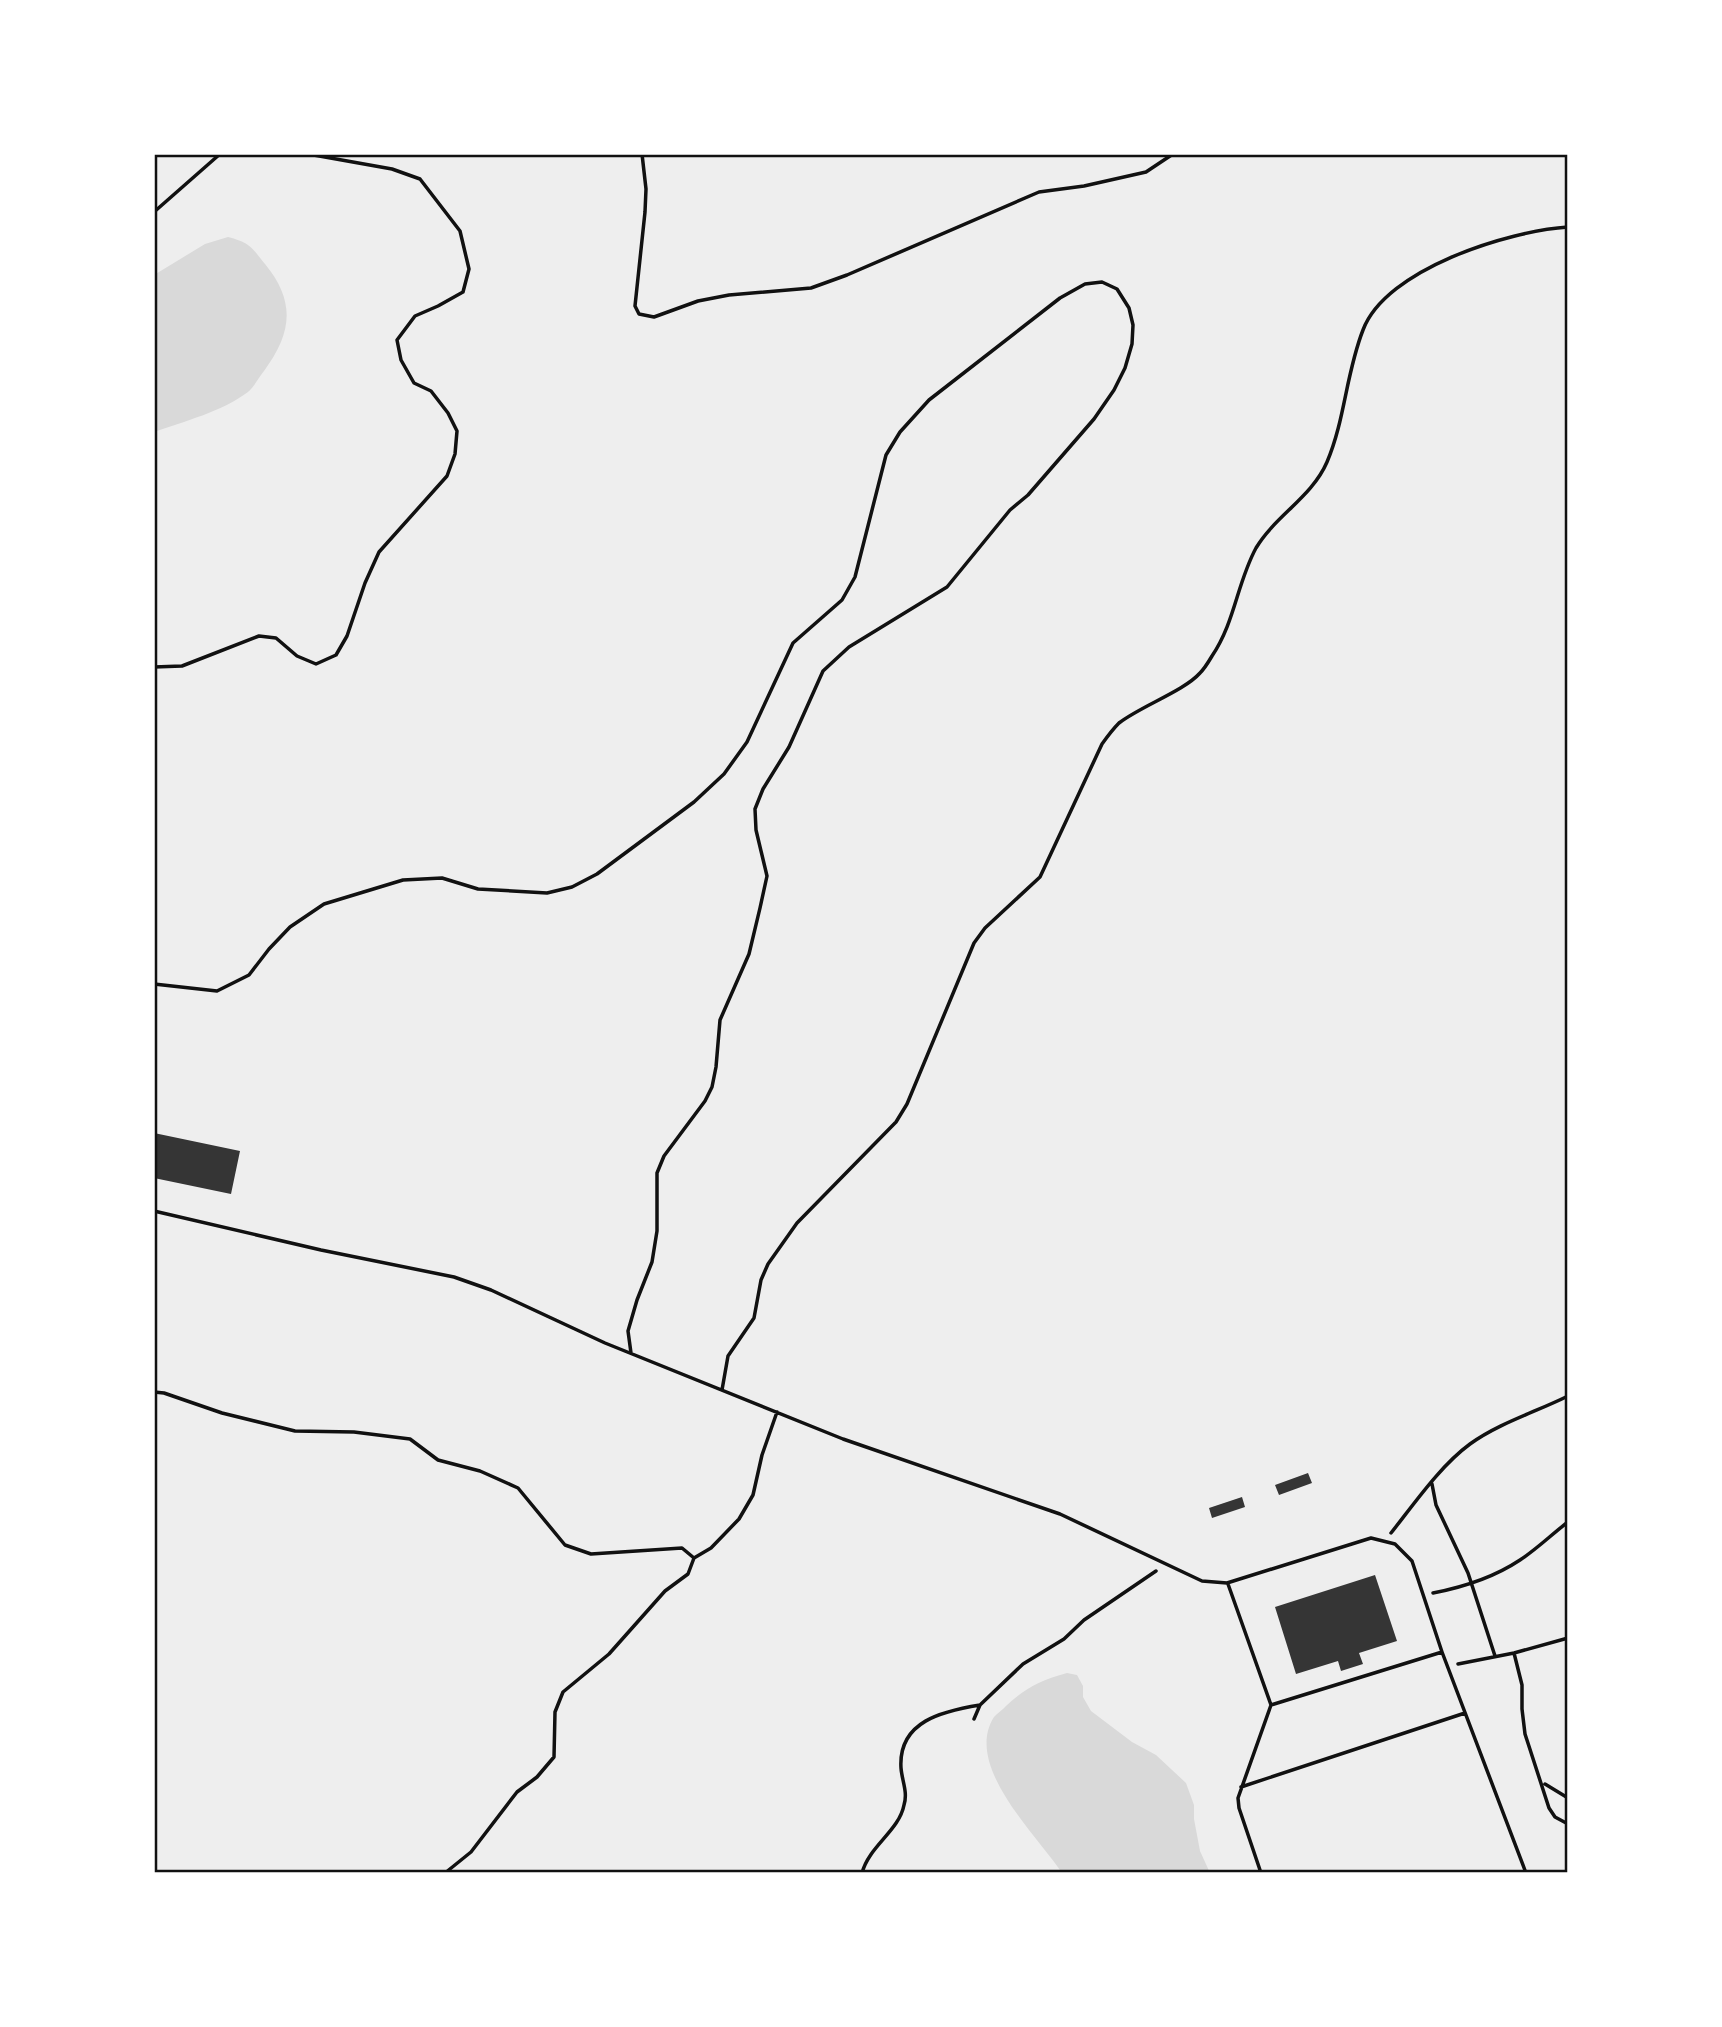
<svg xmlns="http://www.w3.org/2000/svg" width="1722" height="2027" viewBox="0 0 1722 2027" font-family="'Asap Condensed',sans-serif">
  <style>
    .green { fill: #eee }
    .water { fill: #d9d9d9 }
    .building { fill: #353535 }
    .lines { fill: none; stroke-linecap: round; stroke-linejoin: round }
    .path { stroke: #111; stroke-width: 3.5 }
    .service { stroke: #111; stroke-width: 3.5 }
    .neatline { fill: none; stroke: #111; stroke-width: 2.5 }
  </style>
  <rect width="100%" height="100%" fill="#fff"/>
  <path class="green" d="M154,154H1568V1873H154Z"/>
  <path class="water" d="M228,237C251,243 251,247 265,264C296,302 292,333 264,371C259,377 254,387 248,392C221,412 185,421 154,432V275L205,244Z
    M1067,1673L1077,1675L1083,1686V1697L1091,1711L1132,1742L1156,1755L1186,1783L1194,1805V1819L1200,1851L1210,1873H1062C1037,1835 963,1766 994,1717C997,1713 1003,1710 1006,1706C1025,1688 1041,1680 1067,1673Z"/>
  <path class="building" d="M154,1133L240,1151L231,1194L154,1178Z
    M1308,1473L1312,1483L1279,1495L1275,1485Z
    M1242,1497L1245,1507L1212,1518L1209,1508Z
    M1375,1575L1397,1641L1359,1653L1363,1664L1341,1671L1338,1661L1296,1674L1275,1607Z"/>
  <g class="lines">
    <path class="path" d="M1432,1484L1436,1505L1468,1573L1495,1656
      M1391,1533C1414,1504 1440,1466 1470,1444C1499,1423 1536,1412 1568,1396
      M1433,1593C1464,1587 1493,1578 1520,1560C1537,1549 1552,1534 1568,1522
      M1514,1653L1522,1685V1709L1525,1734L1549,1808L1555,1817L1568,1824
      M1458,1664L1514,1653L1568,1638
      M974,1719L980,1705L1023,1664L1064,1639L1084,1620L1156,1571
      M1545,1784L1568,1798
      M862,1873C869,1846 899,1831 904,1805C908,1792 902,1781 901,1768C898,1721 943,1711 980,1705"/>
    <path class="service" d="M642,154L646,189L645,212L635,306L639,314L654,317L698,301L729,295L811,288L847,275L1039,192L1084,186L1146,172L1173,154
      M154,212L220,154
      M154,667L182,666L259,636L276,638L297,656L316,664L336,655L347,636L365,583L379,552L447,476L455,454L457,431L448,413L431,391L414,383L401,360L397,340L415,316L438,306L463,292L469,269L460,231L420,179L392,169L308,154
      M154,984L217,991L249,975L269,949L290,927L324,904L403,880L442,878L478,889L547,893L572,887L597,874L694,802L724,774L747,742L793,643L842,600L855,577L886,455L900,432L929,400L1060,298L1085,284L1102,282L1117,289L1129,308L1133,325L1132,344L1125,368L1114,390L1094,419L1028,495L1010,510L947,587L849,647L823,671L789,747L763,789L755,809L756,830L767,876L760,908L749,954L720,1020L716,1067L712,1087L705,1101L664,1156L657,1173V1231L652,1262L637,1300L628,1331L631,1353
      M154,1211L321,1250L454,1277L491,1290L605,1343L843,1439L1060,1514L1202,1581L1227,1583L1371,1538L1395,1544L1412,1561L1442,1652L1526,1873
      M722,1390L728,1356L754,1318L761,1280L768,1264L797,1223L896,1122L907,1104L974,943L985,928L1040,877L1102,744C1107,737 1113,729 1119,723C1141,706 1184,691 1200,673C1205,668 1209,661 1212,656C1235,622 1237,583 1256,548C1275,516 1312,497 1327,462C1345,420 1346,373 1363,330C1386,269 1508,231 1568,227
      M154,1392L164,1393L222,1413L295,1431L354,1432L410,1439L438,1460L480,1471L518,1488L565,1545L591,1554L682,1548L694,1558L711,1548L739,1519L753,1495L762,1455L777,1412
      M1228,1584L1271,1705L1238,1798L1239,1808L1261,1873
      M1271,1705L1442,1652
      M1241,1787L1465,1713
      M445,1873L471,1852L517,1792L537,1777L554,1757L555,1712L563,1692L609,1654L665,1591L688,1574L694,1558"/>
  </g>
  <rect width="1722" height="2027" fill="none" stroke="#ffffff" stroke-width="312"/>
  <rect x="156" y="156" width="1410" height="1715" class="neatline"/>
</svg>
